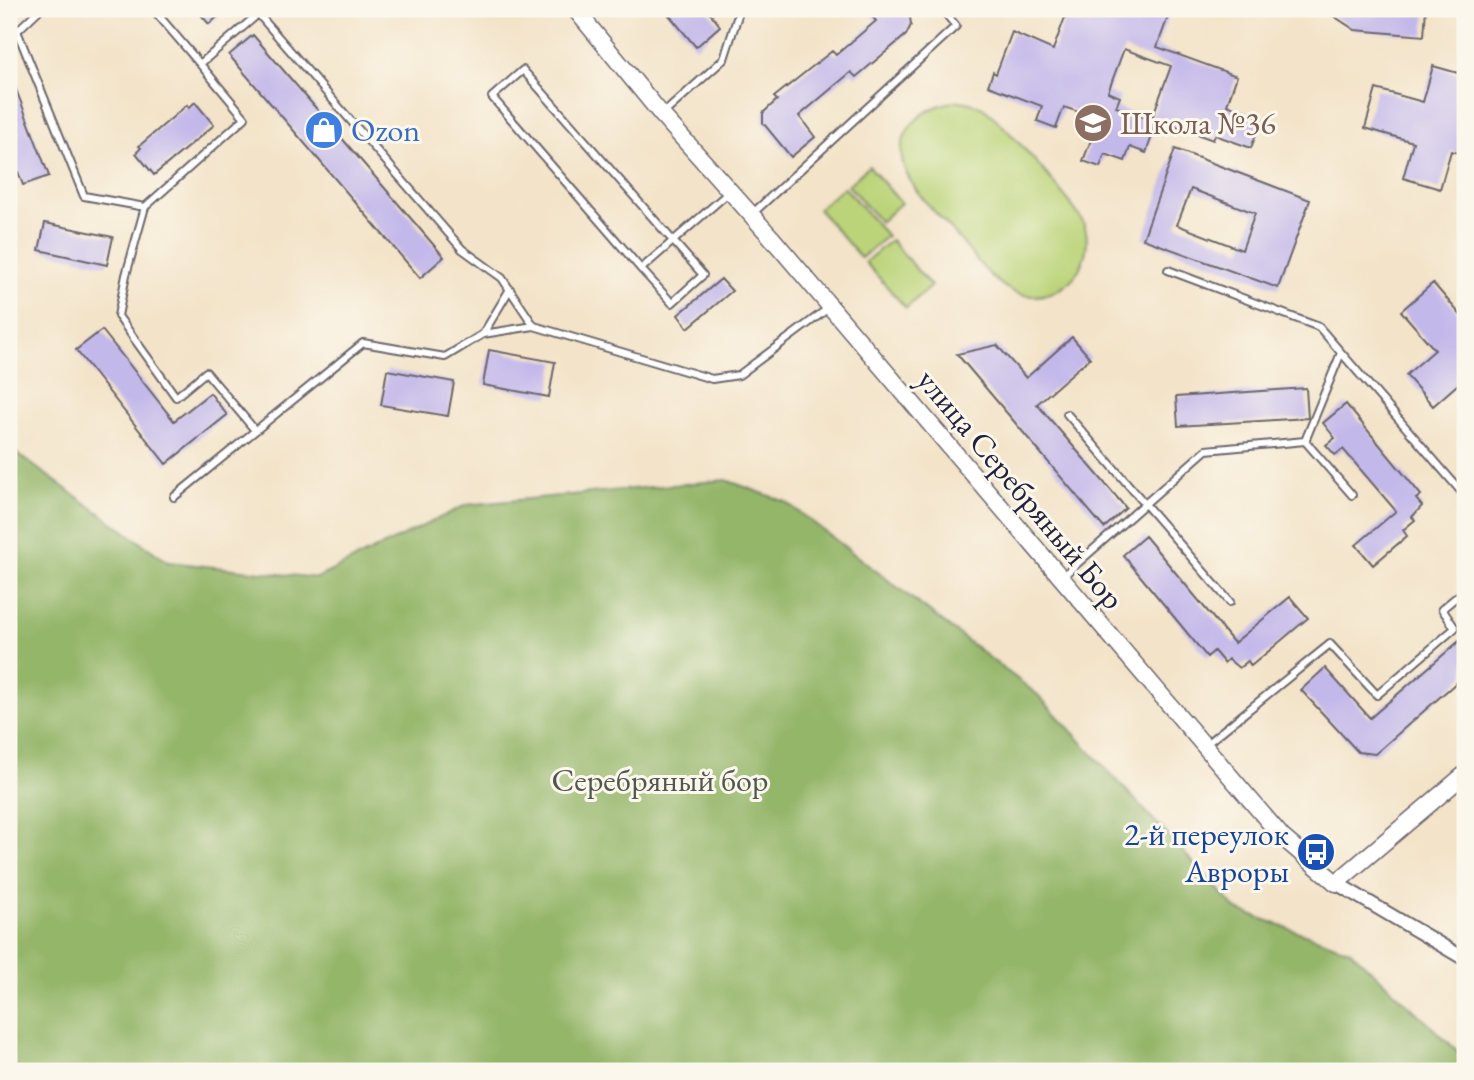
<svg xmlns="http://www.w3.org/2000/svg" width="1474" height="1080" viewBox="0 0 1474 1080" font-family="'EB Garamond',serif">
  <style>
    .green { fill: #bbd479; stroke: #6e7b5a; stroke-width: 2 }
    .forest { fill: #94b669; stroke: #5b6c52; stroke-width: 2 }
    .building { fill: #c3b8ea; fill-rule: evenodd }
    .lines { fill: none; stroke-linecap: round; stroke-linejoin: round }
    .service-casing { stroke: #6b666c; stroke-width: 10 }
    .minor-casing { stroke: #6b666c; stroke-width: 16 }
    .tertiary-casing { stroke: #6b666c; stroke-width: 19 }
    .service { stroke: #fff; stroke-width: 6 }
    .minor { stroke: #fff; stroke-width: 12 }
    .tertiary { stroke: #fff; stroke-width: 16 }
    .labels { text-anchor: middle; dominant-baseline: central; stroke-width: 6; stroke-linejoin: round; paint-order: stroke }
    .education-label { font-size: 32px; fill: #785e54; stroke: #fbf7ec; text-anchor: start }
    .shop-label { font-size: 32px; fill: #366cbe; stroke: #fbf7ec; text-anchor: start }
    .street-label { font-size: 32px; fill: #22223b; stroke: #fbf7ec }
    .park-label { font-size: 32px; fill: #50574e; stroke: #fbf7ec }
    .transit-label { font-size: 32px; fill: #164399; stroke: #fbf7ec; text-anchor: end }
  </style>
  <rect width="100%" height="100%" fill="#fbf7ec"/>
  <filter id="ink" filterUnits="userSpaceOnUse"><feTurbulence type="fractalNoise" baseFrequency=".0143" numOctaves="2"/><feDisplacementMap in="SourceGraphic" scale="14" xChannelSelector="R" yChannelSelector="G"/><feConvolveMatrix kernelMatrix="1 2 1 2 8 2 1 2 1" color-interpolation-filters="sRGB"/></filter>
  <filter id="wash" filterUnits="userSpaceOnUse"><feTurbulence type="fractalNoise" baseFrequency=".00686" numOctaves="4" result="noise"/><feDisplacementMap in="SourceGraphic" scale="28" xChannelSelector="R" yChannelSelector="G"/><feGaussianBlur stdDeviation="1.57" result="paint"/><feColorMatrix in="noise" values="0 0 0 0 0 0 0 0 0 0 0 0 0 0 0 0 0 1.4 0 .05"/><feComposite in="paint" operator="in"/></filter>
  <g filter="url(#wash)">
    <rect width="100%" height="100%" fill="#f3e3c8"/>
    <path class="green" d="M960,101C967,102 975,104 981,107C999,117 1079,208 1085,227C1090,245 1084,264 1074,277C1063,290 1048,296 1032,296C998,296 975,256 955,234C939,215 916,196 906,172C889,132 925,104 960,101Z
      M869,166L901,203L880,222L848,185Z
      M844,187L887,236L861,258L818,209Z
      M891,240L931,286L906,308L865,262Z"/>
    <path class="forest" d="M9,448L168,562L317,578L466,505L726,480L786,502L1038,695L1237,910L1350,950L1465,1058V1071H9Z"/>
    <g id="blocks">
      <path class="building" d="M196,9H227L209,24Z
        M664,9H707L720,26L696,47Z
        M866,9H909L911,25L906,35L856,77L851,72L799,116L815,137L791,157L763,123V113L777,100L774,97L832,51L836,55L876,21Z
        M1068,9H1171L1157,47L1237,76L1227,105L1262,118L1251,148L1215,135L1213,140L1152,118L1171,66L1124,49L1108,92L1120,97L1116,107L1157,122L1146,153L1130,147L1125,161L1105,154L1100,167L1083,161L1099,119L1064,107L1056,128L1037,121L1042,106L988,86L993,72L996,74L1012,32L1053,50Z
        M1323,9H1426L1424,36L1355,30Z
        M253,35L444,257L420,278L229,55Z
        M1433,66L1465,75L1462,113L1465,114V155L1451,151L1440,189L1403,178L1413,142L1365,128L1376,89L1423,102Z
        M9,71L49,176L23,185L9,148Z
        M195,102L214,125L154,175L136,153L141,148L139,146L187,105L189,108Z
        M1175,149L1310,200L1278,288L1143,239ZM1191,189L1255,213L1242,250L1177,225Z
        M45,223L113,237L107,265L39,250Z
        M721,279L732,291L688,328L678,315Z
        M1433,283L1465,320V378L1433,406L1406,375L1435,350L1401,311Z
        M102,330L174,421L210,393L227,415L166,464L76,350Z
        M1072,337L1090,358L1037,404L1126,508L1104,528L957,354L997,345L1026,378Z
        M489,350L555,362L549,397L483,385Z
        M387,370L454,382L448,416L381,405Z
        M1306,388L1308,418L1178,426L1176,397Z
        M1346,404L1421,495L1416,499L1422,506L1412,517L1415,520L1403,530L1407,536L1373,565L1356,545L1396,511L1343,449L1335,455L1326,445L1335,438L1323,423Z
        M1145,536L1234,643L1290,597L1308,618L1251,666L1248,661L1239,668L1228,659L1224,663L1214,651L1207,657L1123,555Z
        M1465,636V675L1375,754L1358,752L1301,690L1325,668L1370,718Z"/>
    </g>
  </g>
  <g filter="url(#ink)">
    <use href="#blocks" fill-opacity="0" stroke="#6b666c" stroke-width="2"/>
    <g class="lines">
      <defs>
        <path id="service" d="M40,9L17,31L84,196L145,207
          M153,9L200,64L264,9
          M254,9L462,249L502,278L534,326
          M200,64L245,118L145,207L126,275L118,316L176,397L206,372L254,429
          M663,114L724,59L740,9
          M752,214L956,26L942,9
          M641,269L672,303L703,275L523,70L492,97L641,269L728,193
          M1168,270L1319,327L1465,496
          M483,334L534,326L712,379L739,375L830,307
          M1067,414L1230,602
          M1305,441L1352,495
          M174,497L363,343L445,357L483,334L510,289
          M1062,577L1206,450L1305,441L1341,353
          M1205,745L1330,644L1377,695L1455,628L1442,609L1465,590"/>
        <path id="minor" d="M1336,883L1465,959"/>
        <path id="tertiary" d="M575,9L662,115L771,237L1282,837L1336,883L1465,774"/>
      </defs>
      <use href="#service" class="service-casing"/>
      <use href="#minor" class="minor-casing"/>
      <use href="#tertiary" class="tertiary-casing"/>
      <use href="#service" class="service"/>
      <use href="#minor" class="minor"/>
      <use href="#tertiary" class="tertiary"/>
    </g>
  </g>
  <defs>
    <symbol id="school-disc" viewBox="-11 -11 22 22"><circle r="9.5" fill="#8d6e63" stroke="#fbf7ec"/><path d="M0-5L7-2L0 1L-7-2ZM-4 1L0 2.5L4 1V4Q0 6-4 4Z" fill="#fff"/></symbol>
    <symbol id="shop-disc" viewBox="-11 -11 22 22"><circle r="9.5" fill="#3f7fe0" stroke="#fbf7ec"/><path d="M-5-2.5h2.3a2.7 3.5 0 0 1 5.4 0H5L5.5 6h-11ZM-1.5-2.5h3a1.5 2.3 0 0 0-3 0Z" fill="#fff"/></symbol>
    <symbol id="bus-disc" viewBox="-11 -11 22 22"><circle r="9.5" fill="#1a4fb4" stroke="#fbf7ec"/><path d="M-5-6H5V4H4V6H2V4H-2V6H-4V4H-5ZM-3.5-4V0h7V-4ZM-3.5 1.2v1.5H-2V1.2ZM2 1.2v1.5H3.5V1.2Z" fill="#fff"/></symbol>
  </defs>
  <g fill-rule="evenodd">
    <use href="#school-disc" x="1071" y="101" width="44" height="44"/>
    <use href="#shop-disc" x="302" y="108" width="44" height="44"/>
    <use href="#bus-disc" x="1294" y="830" width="44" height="44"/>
  </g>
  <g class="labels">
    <g class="education-label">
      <text x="1120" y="123">Школа №36</text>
    </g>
    <g class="shop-label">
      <text x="351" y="130">Ozon</text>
    </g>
    <g class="street-label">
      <text transform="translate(1021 489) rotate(50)">улица Серебряный Бор</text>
    </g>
    <g class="park-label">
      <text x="660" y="780">Серебряный бор</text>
    </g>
    <g class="transit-label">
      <text x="1289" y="834">2-й переулок<tspan x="1289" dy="37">Авроры</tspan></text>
    </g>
  </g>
  <rect width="1474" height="1080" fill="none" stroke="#fbf7ec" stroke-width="35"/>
</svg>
